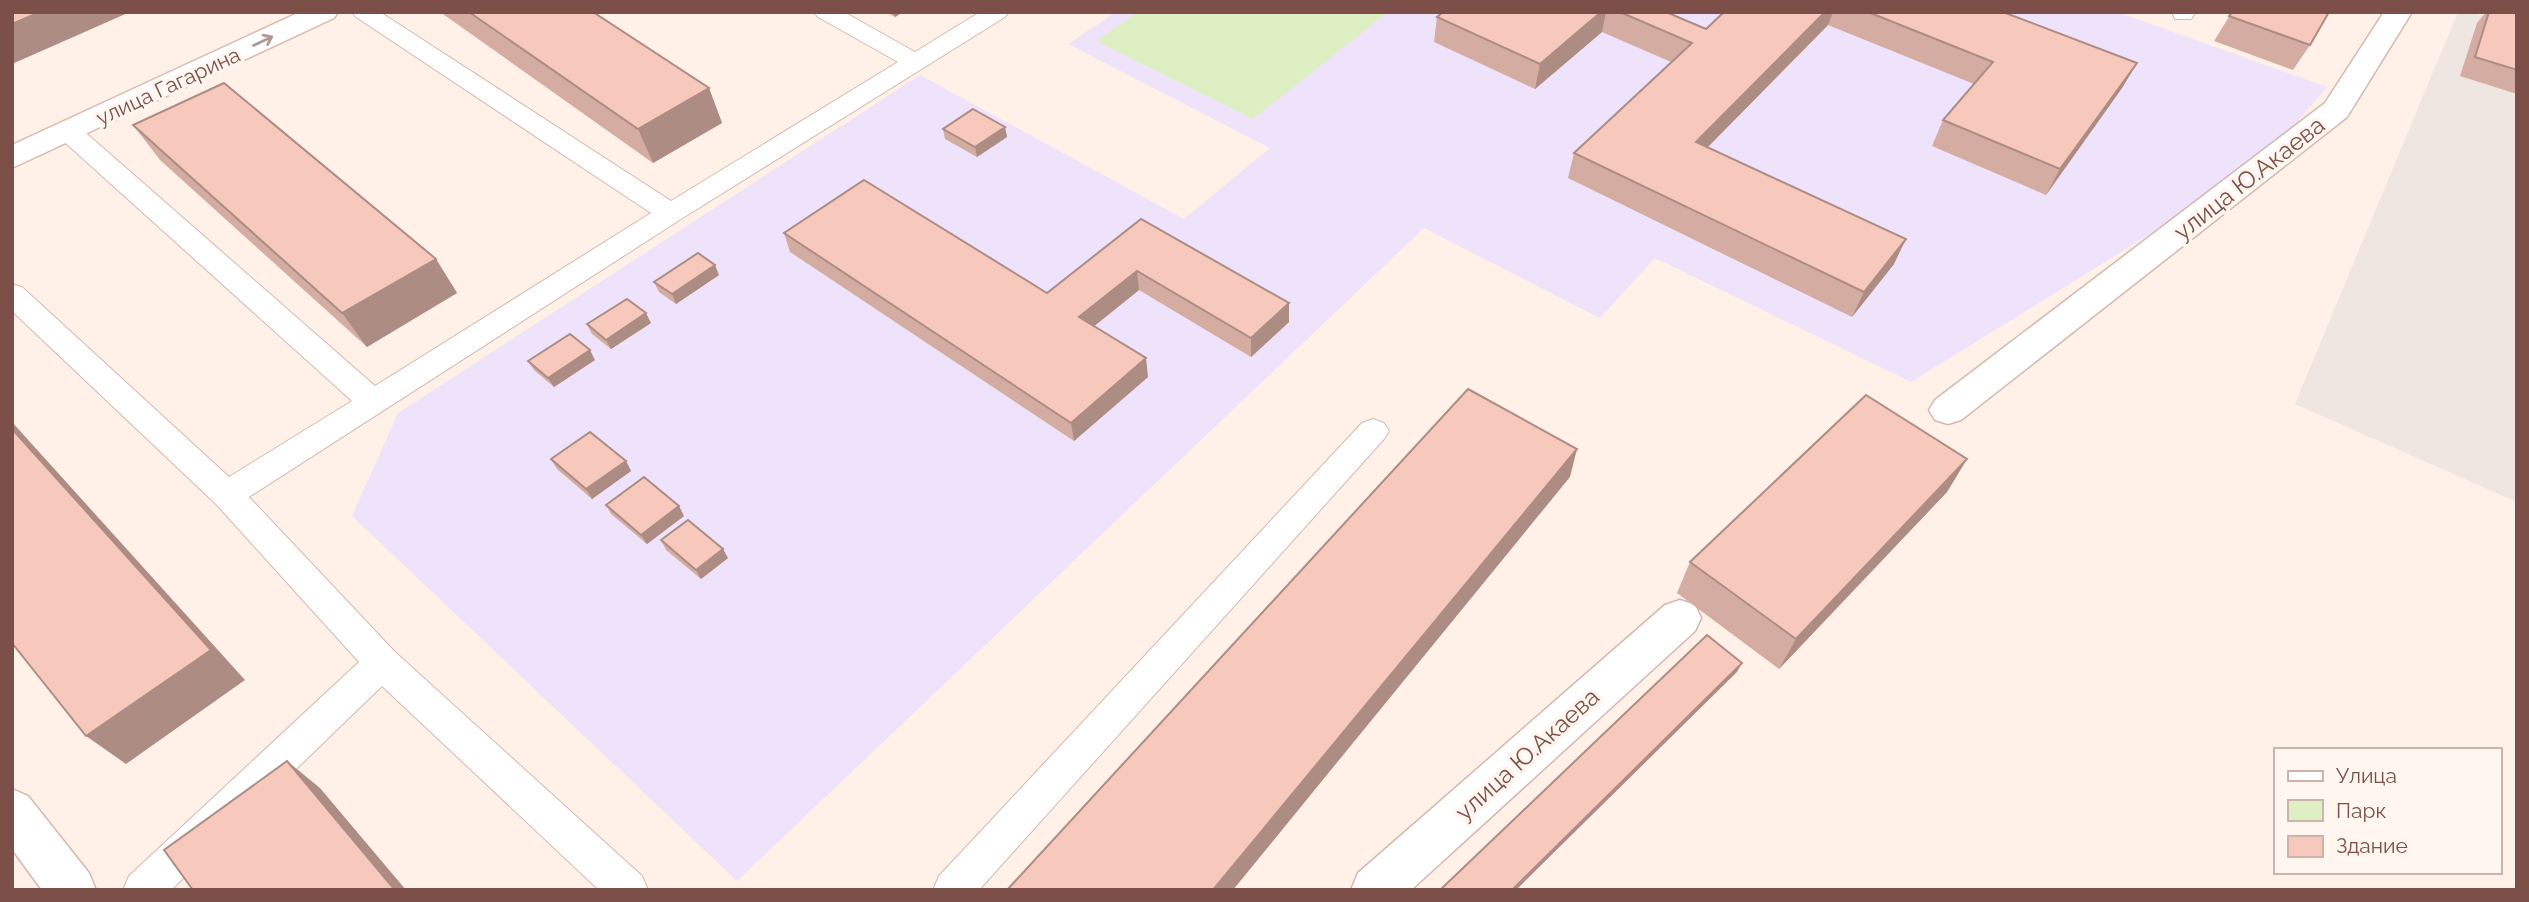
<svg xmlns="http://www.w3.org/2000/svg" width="2529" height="902" viewBox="0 0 2529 902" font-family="Raleway,sans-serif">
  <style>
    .industrial { fill: #efe5e1 }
    .education { fill: #eee3fb }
    .green { fill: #ddefc3 }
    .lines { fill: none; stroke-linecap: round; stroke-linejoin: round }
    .lane-casing { stroke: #d5b7ae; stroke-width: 2 }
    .street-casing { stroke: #d5b7ae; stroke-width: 3 }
    .secondary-casing { stroke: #dbb8ad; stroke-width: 3 }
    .lane { fill: #fff; fill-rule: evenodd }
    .street { fill: #fff; fill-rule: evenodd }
    .secondary { fill: #fff; fill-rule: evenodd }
    .wall { fill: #d4aca2 }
    .shaded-wall { fill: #ad8c84 }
    .building { fill: #f7c8bc; stroke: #ad8c84; stroke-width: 2 }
    .oneway { stroke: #b09691 }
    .labels { text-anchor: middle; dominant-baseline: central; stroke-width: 7; stroke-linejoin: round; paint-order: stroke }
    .far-street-label { font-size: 21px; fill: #7c5048; stroke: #fff6f0 }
    .street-label { font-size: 24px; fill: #7c5048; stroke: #fff6f0 }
  </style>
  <rect width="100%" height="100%" fill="#fff1e7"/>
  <path class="industrial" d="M2458,12H2470L2517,27V502L2295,404Z"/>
  <path class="education" d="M1116,12H2117L2327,87L2257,168L1911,382L1655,258L1600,318L1424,228L737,881L352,516L398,413L920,75L1184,219L1270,148L1068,44Z"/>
  <path class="green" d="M1138,12H1388L1253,119L1096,41Z"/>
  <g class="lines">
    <defs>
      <path id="lane" d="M352,12H380L671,201L898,62L818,17L814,12H844L915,52L980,12H1009L1005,17L681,219L249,497L395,652L642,876L648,890H599L382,686L171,890H123L129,876L359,662L216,504L12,311V284L22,287L229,477L352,401L60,138L56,132L60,126L69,124L78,126L375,386L651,213L356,17Z
        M2172,12H2196L2191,19H2175Z
        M1373,419L1384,423L1389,431L1384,439L979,890H933L939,876L1362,423Z"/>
      <path id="street" d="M2384,12H2412L2347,117L1961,420L1948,424L1935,420L1929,410L1935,400L2325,103Z
        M1680,600L1695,605L1701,618L1695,631L1411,890H1351L1358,873L1665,605Z
        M12,789L28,796L89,873L96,890H42L12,849Z"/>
      <path id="secondary" d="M300,12H338L334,18L12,168V145Z"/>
    </defs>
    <use href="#lane" class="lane-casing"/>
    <use href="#street" class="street-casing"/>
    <use href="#secondary" class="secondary-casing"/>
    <use href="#lane" class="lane"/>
    <use href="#street" class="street"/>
    <use href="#secondary" class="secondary"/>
  </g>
  <path class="wall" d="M440,12H593L709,88L722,123L653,163Z
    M885,12H903L895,17Z
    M1443,12H1666L1706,29L1724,12H2003L2137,63L2122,88L2046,195L1932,146L1943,120L1974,84L1828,25L1707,148L1894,264L1852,317L1568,178L1574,153L1671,62L1602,32L1535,89L1434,42L1437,17Z
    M2232,12L2310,45L2293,70L2214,41Z
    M2486,12H2517V94L2460,76L2477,23Z
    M133,125L436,259L457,293L367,347L160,160Z
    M1005,127L1007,137L977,157L945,139L943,129Z
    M1141,219L1289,322L1251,357L1139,290L1094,326L1148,377L1074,441L790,252L784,233L1047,293Z
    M719,275L676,304L659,292L654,282Z
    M651,323L611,349L592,334L587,324Z
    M595,360L554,387L534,370L528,361Z
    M551,459L626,461L631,471L592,499L557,469Z
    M1967,459L1947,492L1779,669L1677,593L1690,562Z
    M606,505L684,516L647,544L611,514Z
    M661,540L728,558L701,579L666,550Z"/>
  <path class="shaded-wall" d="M40,12H130L12,64V24Z
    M893,12H903L895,17Z
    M1601,12H1606L1602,32L1535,89L1540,64Z
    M1825,12H1833L1828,25L1688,167L1696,142Z
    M2137,63L2122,88L2046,195L2060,169Z
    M709,88L722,123L653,163L638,129Z
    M1005,127L1007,137L977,157L975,147Z
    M1906,239L1894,264L1852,317L1864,292Z
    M436,259L457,293L367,347L342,313Z
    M715,265L719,275L676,304L672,294Z
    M1137,271L1139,290L1082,336L1079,317Z
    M1289,303V322L1251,357V338Z
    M646,313L651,323L611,349L606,340Z
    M590,350L595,360L554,387L548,378Z
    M1146,358L1148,377L1074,441L1071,423Z
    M12,422L245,680L126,764L86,736L12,429Z
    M1577,449L1570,477L1233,890H1213Z
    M1967,459L1947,492L1779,669L1796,639Z
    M626,461L631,471L592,499L586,489Z
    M679,506L684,516L647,544L641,535Z
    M723,549L728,558L701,579L696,570Z
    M1742,663L1737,672L1516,890H1512Z
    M287,761L320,788L406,890H395Z"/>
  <path class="building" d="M12,12H40L12,24Z
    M469,12H593L709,88L638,129Z
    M1443,12H1601L1540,64L1437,17Z
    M1620,12H1666L1706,29L1724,12H1825L1696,142L1906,239L1864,292L1574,153L1692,43Z
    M1868,12H2003L2137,63L2060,169L1943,120L1993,62Z
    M2232,12H2329L2310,45L2229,16Z
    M2489,12H2517V70L2475,57Z
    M224,83L436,259L342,313L133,125Z
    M973,109L1005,127L975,147L943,129Z
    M864,180L1047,293L1141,219L1289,303L1251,338L1137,271L1079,317L1146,358L1071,423L784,233Z
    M698,253L715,265L672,294L654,282Z
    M627,299L646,313L606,340L587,324Z
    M570,334L590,350L548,378L528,361Z
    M1468,389L1577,449L1213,890H1007Z
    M1866,395L1967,459L1796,639L1690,562Z
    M12,429L211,650L86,736L12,643Z
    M590,432L626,461L586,489L551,459Z
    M644,477L679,506L641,535L606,505Z
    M688,520L723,549L696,570L661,540Z
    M1707,635L1742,663L1512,890H1440Z
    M287,761L395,890H193L164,850Z"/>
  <defs><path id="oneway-shaft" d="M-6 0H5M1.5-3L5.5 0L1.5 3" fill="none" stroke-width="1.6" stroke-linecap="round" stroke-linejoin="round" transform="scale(1.75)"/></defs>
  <use class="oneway" href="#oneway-shaft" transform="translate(263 41) rotate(-25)"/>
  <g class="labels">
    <g class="far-street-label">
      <text transform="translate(168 86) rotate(-25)">улица Гагарина</text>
    </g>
    <g class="street-label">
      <text transform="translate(2249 178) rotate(-38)">улица Ю.Акаева</text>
      <text transform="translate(1527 754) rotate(-42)">улица Ю.Акаева</text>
    </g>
  </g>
  <rect width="2529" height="902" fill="none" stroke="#7c5048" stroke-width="28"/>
  <rect x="2274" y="748" width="228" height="126" fill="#fff6f0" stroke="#cbb4ad" stroke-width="2"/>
  <rect x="2288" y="771" width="35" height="10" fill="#ffffff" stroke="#cbb4ad" stroke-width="2"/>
  <text x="2336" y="783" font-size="21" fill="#7c5048">Улица</text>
  <rect x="2288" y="800" width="35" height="21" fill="#ddefc3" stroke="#cbb4ad" stroke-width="2"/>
  <text x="2336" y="818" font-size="21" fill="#7c5048">Парк</text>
  <rect x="2288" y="836" width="35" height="21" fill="#f7c8bc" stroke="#cbb4ad" stroke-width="2"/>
  <text x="2336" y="853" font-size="21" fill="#7c5048">Здание</text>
</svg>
